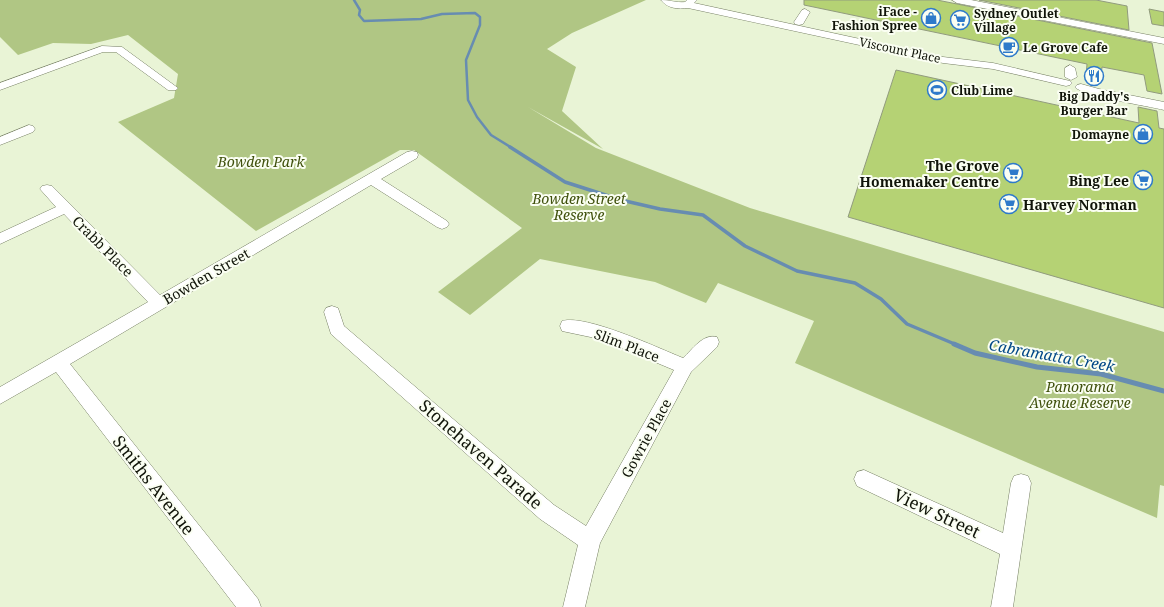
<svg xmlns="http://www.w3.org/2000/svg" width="1164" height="607" viewBox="0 0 1164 607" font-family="'Noto Serif',serif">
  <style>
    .green { fill: #b0c684 }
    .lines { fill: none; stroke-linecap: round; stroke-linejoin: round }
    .stream-far2 { stroke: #678cb1; stroke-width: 2.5 }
    .stream-far1 { stroke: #678cb1; stroke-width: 3.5 }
    .stream { stroke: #678cb1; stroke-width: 5 }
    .building { fill: #b5d274; stroke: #919b7e }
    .minor-casing { stroke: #767f64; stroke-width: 1 }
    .minor { fill: #fff; fill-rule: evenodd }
    .labels { text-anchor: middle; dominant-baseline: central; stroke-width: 4; stroke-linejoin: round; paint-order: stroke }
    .far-poi-label { font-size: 12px; font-weight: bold; fill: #101409; stroke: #fafef2; text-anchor: start }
    .far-street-label { font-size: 12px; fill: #101409; stroke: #fafef2 }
    .park-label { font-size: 14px; font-style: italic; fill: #40510d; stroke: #fafef2 }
    .poi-label { font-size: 14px; font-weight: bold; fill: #101409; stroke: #fafef2; text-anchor: end }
    .street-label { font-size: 14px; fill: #101409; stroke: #fafef2 }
    .water-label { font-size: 15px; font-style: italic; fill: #004787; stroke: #fafef2 }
    .near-street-label { font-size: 17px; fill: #101409; stroke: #fafef2 }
  </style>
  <rect width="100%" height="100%" fill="#e9f4d6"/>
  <path class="green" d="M0,0H646L572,33L547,49L576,67L562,111L603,149L528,107L596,148L750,208L1164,332V486L1160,485L1157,518L795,363L814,321L718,283L706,303L655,282L540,259L470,315L438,292L522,228L414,150H400L256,231L118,122L174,98L178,74L128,35L91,44L53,43L18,55L0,37Z"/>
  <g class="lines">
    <path class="stream-far2" d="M354,0L360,10L359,15L364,21L421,19L442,14L475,13L480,17V25L466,60L468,100L477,117L491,135L512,148"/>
    <path class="stream-far1" d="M510,147L565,182L621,200L660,209L703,215L745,246L797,271L855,283L881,299L907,324L957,345"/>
    <path class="stream" d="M954,344L975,353L1037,367L1101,374L1164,391"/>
  </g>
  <path class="building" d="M804,0H937L1152,43L1162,94L1147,91L1144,75L1102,67L1101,79L1086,76L1087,64L804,5Z
    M979,0H1096L1127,6L1129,30Z
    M1149,9L1164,12V26L1152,24Z
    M896,70L1139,123L1138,107L1157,111L1159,128L1164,129V308L848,217Z"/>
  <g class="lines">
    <defs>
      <path id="minor" d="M661,0C670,0 676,3 685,2L687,0H697L694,3L943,57L993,63L1070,81L1072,83L1070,85L1066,86L993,69L943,63L688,8C678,9 668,9 661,0Z
        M952,0H971L1164,38V44L957,3Z
        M805,9L810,12L803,24L799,25L795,24L794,22L802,10Z
        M102,46L122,47L178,88L176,90H168L116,52H103L0,90V83Z
        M1070,65L1075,68L1077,77L1071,80L1065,77V68Z
        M1081,84L1099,89L1164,102V110C1149,106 1082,96 1075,87L1077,85Z
        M29,125L33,126L35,129L33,132L0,145V137Z
        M412,151L417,152L418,155L417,158L381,179L447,221L449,224L447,227L442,229L437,227L371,185L70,364L258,599L261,607H236L56,372L0,404V387L148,302L64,214L0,244V233L56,207L40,189L42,186L47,185L52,186L160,295L407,152Z
        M332,306L338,308L344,326L554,505L586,526L674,370L600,339L562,331L560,326L562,321C586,314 658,348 683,358C692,350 703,333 717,337L719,342L717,347L691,372L600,543L585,607H563L578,545L540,519L331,334L324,312L326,308Z
        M864,470L1003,533L1011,483L1014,476L1021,474L1028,476L1031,483L1013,607H991L1000,554L857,486L854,479L857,472Z"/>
    </defs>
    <use href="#minor" class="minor-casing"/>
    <use href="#minor" class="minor"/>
  </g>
  <defs>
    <symbol id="shop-ring" viewBox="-11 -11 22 22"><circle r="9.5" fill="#fafef2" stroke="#2e7aca" stroke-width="1.5"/><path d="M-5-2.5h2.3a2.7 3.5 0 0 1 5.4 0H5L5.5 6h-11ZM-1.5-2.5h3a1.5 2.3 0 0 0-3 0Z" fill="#2e7aca"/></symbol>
    <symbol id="supermarket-ring" viewBox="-11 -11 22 22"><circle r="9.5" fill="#fafef2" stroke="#2e7aca" stroke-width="1.5"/><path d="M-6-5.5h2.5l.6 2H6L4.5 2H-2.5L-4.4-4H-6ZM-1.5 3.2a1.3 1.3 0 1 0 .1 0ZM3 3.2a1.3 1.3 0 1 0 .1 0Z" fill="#2e7aca"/></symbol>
    <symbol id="cafe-ring" viewBox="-11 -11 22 22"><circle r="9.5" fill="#fafef2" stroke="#2e7aca" stroke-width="1.5"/><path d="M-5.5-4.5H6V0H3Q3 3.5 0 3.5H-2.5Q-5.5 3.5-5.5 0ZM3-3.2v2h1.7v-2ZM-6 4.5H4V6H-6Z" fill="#2e7aca"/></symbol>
    <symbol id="restaurant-ring" viewBox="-11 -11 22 22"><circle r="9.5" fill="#fafef2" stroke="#2e7aca" stroke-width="1.5"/><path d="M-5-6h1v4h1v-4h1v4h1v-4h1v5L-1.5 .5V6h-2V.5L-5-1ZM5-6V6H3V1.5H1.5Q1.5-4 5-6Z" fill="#2e7aca"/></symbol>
    <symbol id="stadium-ring" viewBox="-11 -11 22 22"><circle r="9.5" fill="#fafef2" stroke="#2e7aca" stroke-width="1.5"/><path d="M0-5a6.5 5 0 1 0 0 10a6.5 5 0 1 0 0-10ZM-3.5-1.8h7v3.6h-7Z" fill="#2e7aca"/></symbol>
  </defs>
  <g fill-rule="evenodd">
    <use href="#shop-ring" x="920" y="7" width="22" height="22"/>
    <use href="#supermarket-ring" x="949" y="9" width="22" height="22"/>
    <use href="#cafe-ring" x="998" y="36" width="22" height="22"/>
    <use href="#restaurant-ring" x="1083" y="65" width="22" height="22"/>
    <use href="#stadium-ring" x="926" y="79" width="22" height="22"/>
    <use href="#shop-ring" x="1132" y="123" width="22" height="22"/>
    <use href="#supermarket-ring" x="1002" y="162" width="22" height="22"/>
    <use href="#supermarket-ring" x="1132" y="169" width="22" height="22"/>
    <use href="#supermarket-ring" x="998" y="193" width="22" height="22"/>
  </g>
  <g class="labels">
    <g class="far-poi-label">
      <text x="917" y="11" text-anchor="end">iFace -<tspan x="917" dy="14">Fashion Spree</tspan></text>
      <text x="974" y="13">Sydney Outlet<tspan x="974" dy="14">Village</tspan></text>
      <text x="1023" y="47">Le Grove Cafe</text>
      <text x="951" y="90">Club Lime</text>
      <text x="1094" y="96" text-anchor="middle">Big Daddy's<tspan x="1094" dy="14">Burger Bar</tspan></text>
      <text x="1129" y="134" text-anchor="end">Domayne</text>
    </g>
    <g class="far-street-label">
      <text transform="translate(900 50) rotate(12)">Viscount Place</text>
    </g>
    <g class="park-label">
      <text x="261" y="161">Bowden Park</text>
      <text x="579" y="198">Bowden Street<tspan x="579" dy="16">Reserve</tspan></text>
      <text x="1080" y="386">Panorama<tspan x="1080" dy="16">Avenue Reserve</tspan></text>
    </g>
    <g class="poi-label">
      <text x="999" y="165">The Grove<tspan x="999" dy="16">Homemaker Centre</tspan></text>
      <text x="1129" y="180">Bing Lee</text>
      <text x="1023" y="204" text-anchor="start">Harvey Norman</text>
    </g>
    <g class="street-label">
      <text transform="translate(103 246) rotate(45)">Crabb Place</text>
      <text transform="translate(206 276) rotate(-30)">Bowden Street</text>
      <text transform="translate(627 345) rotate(21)">Slim Place</text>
      <text transform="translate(646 438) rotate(-61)">Gowrie Place</text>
    </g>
    <g class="water-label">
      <text transform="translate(1052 355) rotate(10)">Cabramatta Creek</text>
    </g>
    <g class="near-street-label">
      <text transform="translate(481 454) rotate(41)">Stonehaven Parade</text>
      <text transform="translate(154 485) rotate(52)">Smiths Avenue</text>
      <text transform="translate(937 513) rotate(25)">View Street</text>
    </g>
  </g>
</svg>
